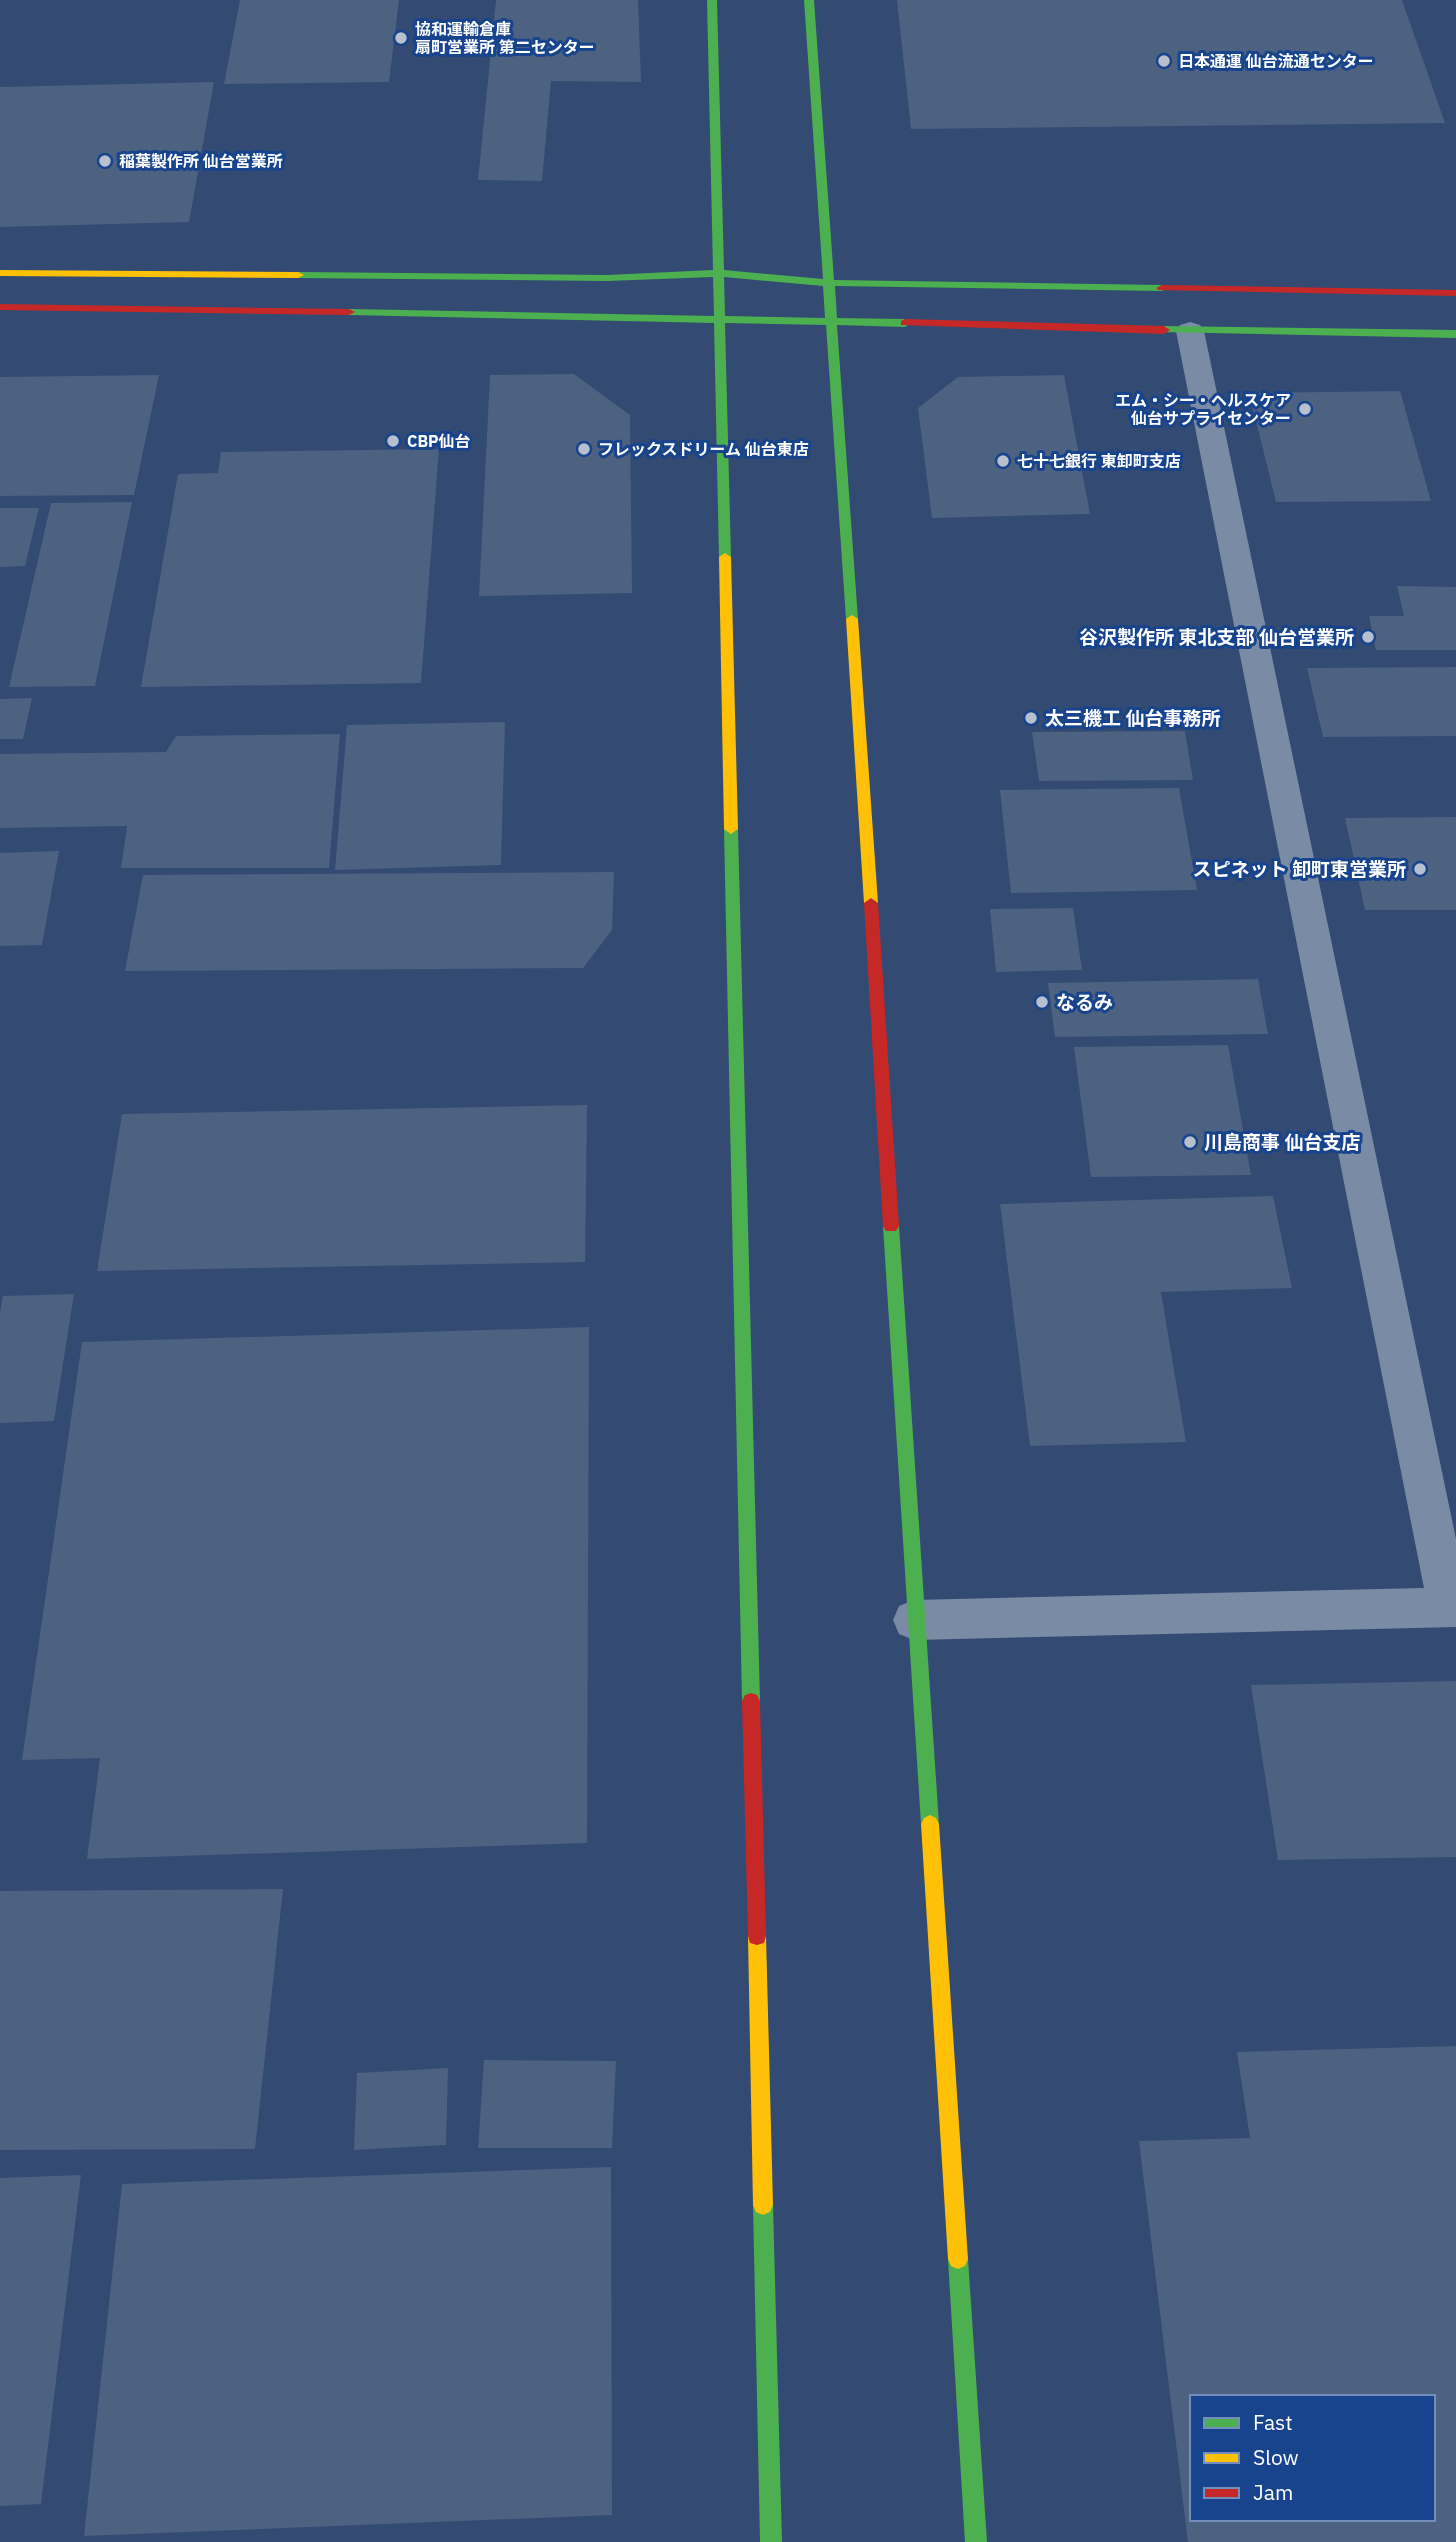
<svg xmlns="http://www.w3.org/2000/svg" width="1456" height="2542" viewBox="0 0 1456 2542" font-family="'IBM Plex Sans','Noto Sans JP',sans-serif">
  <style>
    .building { fill: #4d6181; fill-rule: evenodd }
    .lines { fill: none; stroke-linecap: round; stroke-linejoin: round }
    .street { fill: #7a8ba6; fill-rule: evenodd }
    .fast { fill: #4caf50; fill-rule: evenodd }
    .slow { fill: #ffc107; fill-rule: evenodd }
    .jam { fill: #c62828; fill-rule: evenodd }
    .poi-dot { fill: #b8c0ce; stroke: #18438d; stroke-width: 2.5 }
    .labels { text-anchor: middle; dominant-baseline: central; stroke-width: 6; stroke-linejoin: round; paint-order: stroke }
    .far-poi-label { font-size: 16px; font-weight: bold; fill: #fff; stroke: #18438d; text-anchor: start }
    .poi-label { font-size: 19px; font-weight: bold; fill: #fff; stroke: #18438d; text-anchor: start }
  </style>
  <rect width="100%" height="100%" fill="#334a72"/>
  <path class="building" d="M240,0H399L389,82L224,84Z
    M496,0H638L641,82L551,81L542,181L478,180Z
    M897,0H1402L1445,123L911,129Z
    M214,82L189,222L0,227V87Z
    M574,374L630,415L632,593L479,596L490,375Z
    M159,375L134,495L0,496V377Z
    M1064,375L1090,514L932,518L918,408L958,377Z
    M1400,391L1431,501L1276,502L1249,393Z
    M439,449L421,683L141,687L178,474L218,473L221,452Z
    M132,502L95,686L9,687L51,503Z
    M0,508H39L25,566L0,567Z
    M1397,586L1456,587V650H1376L1369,616H1404Z
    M1456,667V736L1323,737L1307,668Z
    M32,698L23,739H0V699Z
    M505,722L501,865L335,870L347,725Z
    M1185,731L1193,780L1039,781L1032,732Z
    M340,734L329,868H121L127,826L0,828V754L166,752L176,736Z
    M1179,788L1197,890L1011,893L1000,790Z
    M1456,817V910H1365L1345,818Z
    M59,851L42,945L0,946V853Z
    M614,872L612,930L583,968L125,971L143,875Z
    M1073,908L1082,970L996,972L990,909Z
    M1258,979L1268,1034L1055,1037L1048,983Z
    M1228,1045L1251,1175L1091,1177L1074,1047Z
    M587,1105L585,1262L97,1271L122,1114Z
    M1273,1196L1292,1288L1161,1292L1186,1442L1030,1446L1000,1204Z
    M74,1294L54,1421L0,1423V1312L3,1296Z
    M589,1327L587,1843L87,1859L100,1758L22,1760L82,1342Z
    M1456,1681V1857L1278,1860L1251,1685Z
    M283,1889L255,2149L0,2150V1891Z
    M1456,2046V2542H1188L1139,2141L1250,2138L1237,2052ZM1192,2397H1433V2519H1192Z
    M484,2060L616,2061L612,2148H478Z
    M448,2068L446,2145L354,2150L357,2073Z
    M611,2167L612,2515L84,2536L122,2184Z
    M81,2175L41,2504L0,2506V2178Z"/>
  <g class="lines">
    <path class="street" d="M1190,322L1200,325L1204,331L1456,1539V1627L914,1640L899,1634L893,1620L899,1606L914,1600L1424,1588L1176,331L1180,325Z"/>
    <path class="fast" d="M707,0H717L724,270L823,279L804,0H814L834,280L1162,285L1168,288L1162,291L835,286L837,318L905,319L911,323L905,327L837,325L858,619L852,623L846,619L826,325L725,323L731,557L725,561L719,557L714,323L349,315L343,312L349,309L714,316L713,277L607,281L298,278L292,275L298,272L607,275L713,270ZM724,277L823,286L825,318L725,316Z
      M1164,326L1456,330V338L1160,332L1158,330Z
      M731,824L738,829L760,1701L757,1707L751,1709L745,1707L742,1701L724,829Z
      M891,1219L896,1221L899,1226L939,1824L936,1830L930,1833L924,1830L921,1824L883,1226L886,1221Z
      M763,2195L770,2198L773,2205L782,2542H760L753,2205L756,2198Z
      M958,2249L965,2252L968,2259L987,2542H965L948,2259L951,2252Z"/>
    <path class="slow" d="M0,270L298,272L304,275L298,278L0,276Z
      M725,553L731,557L738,829L731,834L724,829L719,557Z
      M852,615L858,619L878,903L871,908L864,903L846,619Z
      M930,1815L936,1818L939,1824L968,2259L965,2266L958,2269L951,2266L948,2259L921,1824L924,1818Z
      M757,1927L764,1929L766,1936L773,2205L770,2212L763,2215L756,2212L753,2205L748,1936L750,1929Z"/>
    <path class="jam" d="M1162,285L1456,290V296L1158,290L1156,288Z
      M0,304L349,309L355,312L349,315L0,310Z
      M905,319L1164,326L1170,330L1164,334L901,325V321Z
      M871,898L878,903L899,1226L896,1231H886L883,1226L864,903Z
      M751,1693L757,1695L760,1701L766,1936L764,1943L757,1945L750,1943L748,1936L742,1701L745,1695Z"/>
  </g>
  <g class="poi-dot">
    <circle cx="401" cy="38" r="7"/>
    <circle cx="1164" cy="61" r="7"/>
    <circle cx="105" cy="161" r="7"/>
    <circle cx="1305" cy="409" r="7"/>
    <circle cx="393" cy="441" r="7"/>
    <circle cx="584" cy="449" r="7"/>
    <circle cx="1003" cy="461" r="7"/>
    <circle cx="1368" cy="637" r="7"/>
    <circle cx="1031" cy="718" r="7"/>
    <circle cx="1420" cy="869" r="7"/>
    <circle cx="1042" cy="1002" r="7"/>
    <circle cx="1190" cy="1142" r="7"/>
  </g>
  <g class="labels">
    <g class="far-poi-label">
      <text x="415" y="29">協和運輸倉庫<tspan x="415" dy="18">扇町営業所 第二センター</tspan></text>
      <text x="1178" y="61">日本通運 仙台流通センター</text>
      <text x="119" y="161">稲葉製作所 仙台営業所</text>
      <text x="1291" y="400" text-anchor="end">エム・シー・ヘルスケア<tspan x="1291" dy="18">仙台サプライセンター</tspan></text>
      <text x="407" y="441">CBP仙台</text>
      <text x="598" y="449">フレックスドリーム 仙台東店</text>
      <text x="1017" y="461">七十七銀行 東卸町支店</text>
    </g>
    <g class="poi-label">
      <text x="1354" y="637" text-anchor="end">谷沢製作所 東北支部 仙台営業所</text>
      <text x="1045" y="718">太三機工 仙台事務所</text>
      <text x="1406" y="869" text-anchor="end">スピネット 卸町東営業所</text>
      <text x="1056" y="1002">なるみ</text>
      <text x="1204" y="1142">川島商事 仙台支店</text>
    </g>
  </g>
  <rect x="1190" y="2395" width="245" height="126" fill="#18438d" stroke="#748ebb" stroke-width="2"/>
  <rect x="1204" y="2418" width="35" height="10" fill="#4caf50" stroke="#748ebb" stroke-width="2"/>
  <text x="1253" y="2430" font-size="21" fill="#ffffff">Fast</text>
  <rect x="1204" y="2453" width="35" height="10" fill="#ffc107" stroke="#748ebb" stroke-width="2"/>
  <text x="1253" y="2465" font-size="21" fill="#ffffff">Slow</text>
  <rect x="1204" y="2488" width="35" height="10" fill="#c62828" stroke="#748ebb" stroke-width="2"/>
  <text x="1253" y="2500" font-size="21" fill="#ffffff">Jam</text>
</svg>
